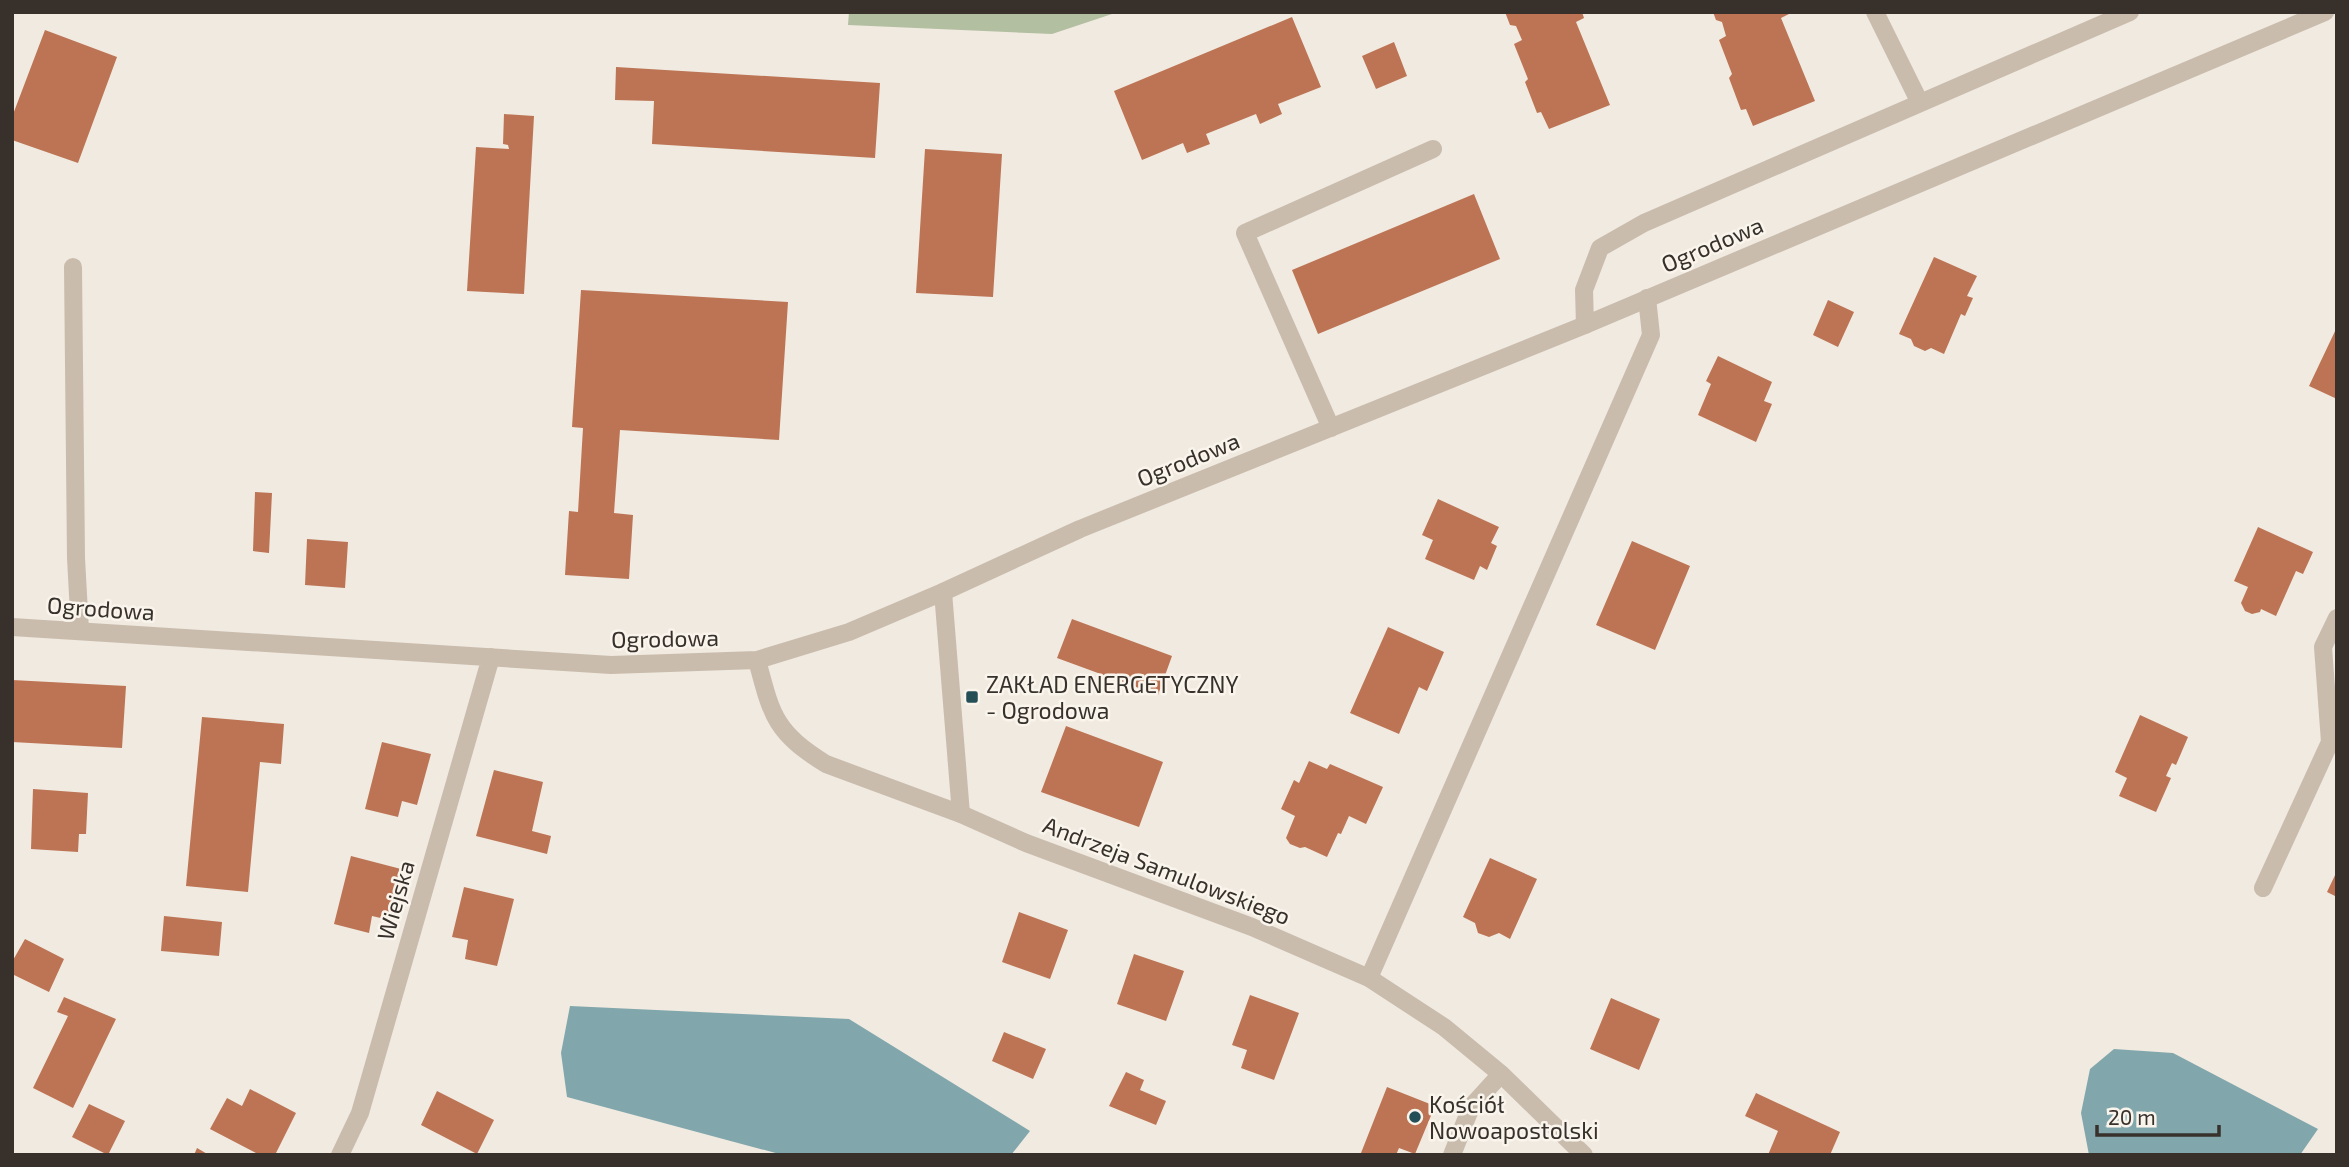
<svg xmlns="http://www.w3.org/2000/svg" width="2349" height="1167" viewBox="0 0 2349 1167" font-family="'Exo 2',sans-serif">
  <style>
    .green { fill: #b3bfa1 }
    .water { fill: #81a7ac }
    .building { fill: #bc7454 }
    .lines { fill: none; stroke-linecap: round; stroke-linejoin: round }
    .lane { stroke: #c9bcad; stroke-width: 18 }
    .street { stroke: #c9bcad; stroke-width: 18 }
    .poi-dot { fill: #244f56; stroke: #f9f4ec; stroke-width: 2.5 }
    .labels { text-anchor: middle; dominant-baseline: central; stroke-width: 5; stroke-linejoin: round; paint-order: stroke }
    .street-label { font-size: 23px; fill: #37302b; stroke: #f9f4ec }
    .poi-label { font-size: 23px; fill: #37302b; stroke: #f9f4ec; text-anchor: start }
  </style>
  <rect width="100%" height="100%" fill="#f1eae0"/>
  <path class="green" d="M849,12H1118L1052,34L848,25Z"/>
  <path class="water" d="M570,1006L849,1019L1030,1131L1011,1155H783L567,1097L561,1053Z
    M2114,1049L2173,1053L2318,1129L2300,1155H2089L2081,1113L2090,1069Z"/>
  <path class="building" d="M1505,12H1582L1584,18L1576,22L1610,105L1549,129L1541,112L1537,113L1525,82L1528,79L1514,44L1522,40L1516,26L1510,25Z
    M1713,12H1793L1781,18L1815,101L1753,126L1746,109L1741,110L1729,78L1732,74L1719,40L1726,36L1722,22L1716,20Z
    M1292,17L1321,87L1278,104L1282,114L1260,124L1256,114L1206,134L1210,144L1187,153L1183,143L1142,160L1114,91Z
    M45,30L117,57L78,163L12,140V117Z
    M1394,42L1407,76L1376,89L1362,56Z
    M616,67L880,83L875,158L652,144L654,101L615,100Z
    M504,114L534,116L524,294L467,291L476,147L509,149L508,145L503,144Z
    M925,149L1002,154L993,297L916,293Z
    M1474,194L1500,259L1318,334L1292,270Z
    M1934,257L1977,276L1967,296L1973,298L1965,316L1961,314L1944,354L1931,348L1925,351L1914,346L1911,339L1899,334Z
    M581,290L788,302L779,440L620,430L614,513L633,515L629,579L565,575L569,511L578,512L583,428L572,427Z
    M1828,300L1854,312L1838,347L1813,335Z
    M2337,327V399L2309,386Z
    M1718,356L1772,382L1764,401L1772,404L1756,442L1698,415L1711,384L1706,381Z
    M255,492L272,493L269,553L253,551Z
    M1438,499L1499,527L1491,543L1497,546L1487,570L1480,566L1474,580L1425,559L1433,540L1422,535Z
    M2258,527L2313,552L2303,574L2296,571L2276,616L2261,609L2260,612L2252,614L2245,611L2241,603L2248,587L2234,581Z
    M307,539L348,542L345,588L305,585Z
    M1632,541L1690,566L1655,650L1596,625Z
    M1072,619L1172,656L1158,695L1057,658Z
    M1388,627L1444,652L1427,691L1419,687L1399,734L1350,713Z
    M12,680L126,686L122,748L12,742Z
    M2140,715L2188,737L2176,765L2172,763L2166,776L2171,778L2156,812L2119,796L2127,778L2115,772Z
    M202,717L284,724L281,764L260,762L248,892L186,886Z
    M1066,726L1163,762L1139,827L1041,792Z
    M382,742L431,754L417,805L402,801L398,817L365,809Z
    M1309,761L1327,769L1330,764L1383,787L1366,824L1349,816L1341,834L1338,833L1327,857L1305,847L1300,848L1290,844L1286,838L1295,816L1281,809L1294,780L1299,783Z
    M494,770L543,782L532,831L551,836L547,854L476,836Z
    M33,789L88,793L86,834H79L78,852L31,849Z
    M351,856L401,869L389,920L372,916L369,933L334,924Z
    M1490,858L1537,879L1510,939L1499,933L1489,937L1478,933L1475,923L1463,917Z
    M2337,871V897L2327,892Z
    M464,887L514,899L497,966L465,959L468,940L452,937Z
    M1019,912L1068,930L1050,979L1002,962Z
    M164,916L222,922L219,956L161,951Z
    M25,939L64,959L49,992L12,974V962Z
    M1134,954L1184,971L1166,1021L1117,1004Z
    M1250,995L1299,1013L1274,1080L1241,1068L1247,1050L1232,1045Z
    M64,997L116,1019L73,1108L33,1088L68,1016L57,1012Z
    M1611,998L1660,1019L1639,1070L1590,1049Z
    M1004,1032L1046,1049L1033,1079L992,1061Z
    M1126,1072L1144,1080L1140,1090L1166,1101L1156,1125L1109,1106Z
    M1387,1087L1435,1106L1415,1154L1399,1148L1396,1155L1361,1153Z
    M250,1089L296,1113L275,1155H260L210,1129L227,1098L242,1106Z
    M437,1091L494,1120L477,1154L421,1125Z
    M1756,1093L1840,1132L1830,1155H1768L1778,1131L1745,1116Z
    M89,1104L125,1121L108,1155L72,1137Z
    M197,1148L209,1155H194Z"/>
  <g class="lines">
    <path class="lane" d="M1875,12L1920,103
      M73,267L76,558L80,631
      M1585,325L1584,290L1600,248L1644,223L2130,12
      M1331,428L1245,233L1433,149
      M943,592L961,814
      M1369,978L1651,335L1647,298"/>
    <path class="street" d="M12,627L611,665L757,660L849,632L943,592L1080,529L1585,325L2325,12
      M757,660C772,717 775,732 826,764L961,814L1026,843L1252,927L1369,978L1444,1027L1501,1074L1584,1155
      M2263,888L2330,742L2323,647L2337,618
      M340,1155L360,1113L491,657
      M1452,1155L1471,1107L1501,1074"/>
  </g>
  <g class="poi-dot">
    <rect x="965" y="690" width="14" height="14" rx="3.5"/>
    <circle cx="1415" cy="1117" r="7"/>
  </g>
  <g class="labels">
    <g class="street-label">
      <text transform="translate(1712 244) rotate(-23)">Ogrodowa</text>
      <text transform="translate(1188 459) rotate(-22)">Ogrodowa</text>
      <text transform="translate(101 608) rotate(4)">Ogrodowa</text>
      <text transform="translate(665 638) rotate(-1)">Ogrodowa</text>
      <text transform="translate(1167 870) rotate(21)">Andrzeja Samulowskiego</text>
      <text transform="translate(395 900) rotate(-74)">Wiejska</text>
    </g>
    <g class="poi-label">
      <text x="986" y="684">ZAKŁAD ENERGETYCZNY<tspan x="986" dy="26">- Ogrodowa</tspan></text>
      <text x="1429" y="1104">Kościół<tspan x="1429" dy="26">Nowoapostolski</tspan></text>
    </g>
  </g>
  <rect width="2349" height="1167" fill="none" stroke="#37302b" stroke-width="28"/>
  <path d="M2097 1125v10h122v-10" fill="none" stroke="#37302b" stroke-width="3.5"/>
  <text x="2108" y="1125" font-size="21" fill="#37302b" stroke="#f9f4ec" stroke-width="5" paint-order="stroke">20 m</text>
</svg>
